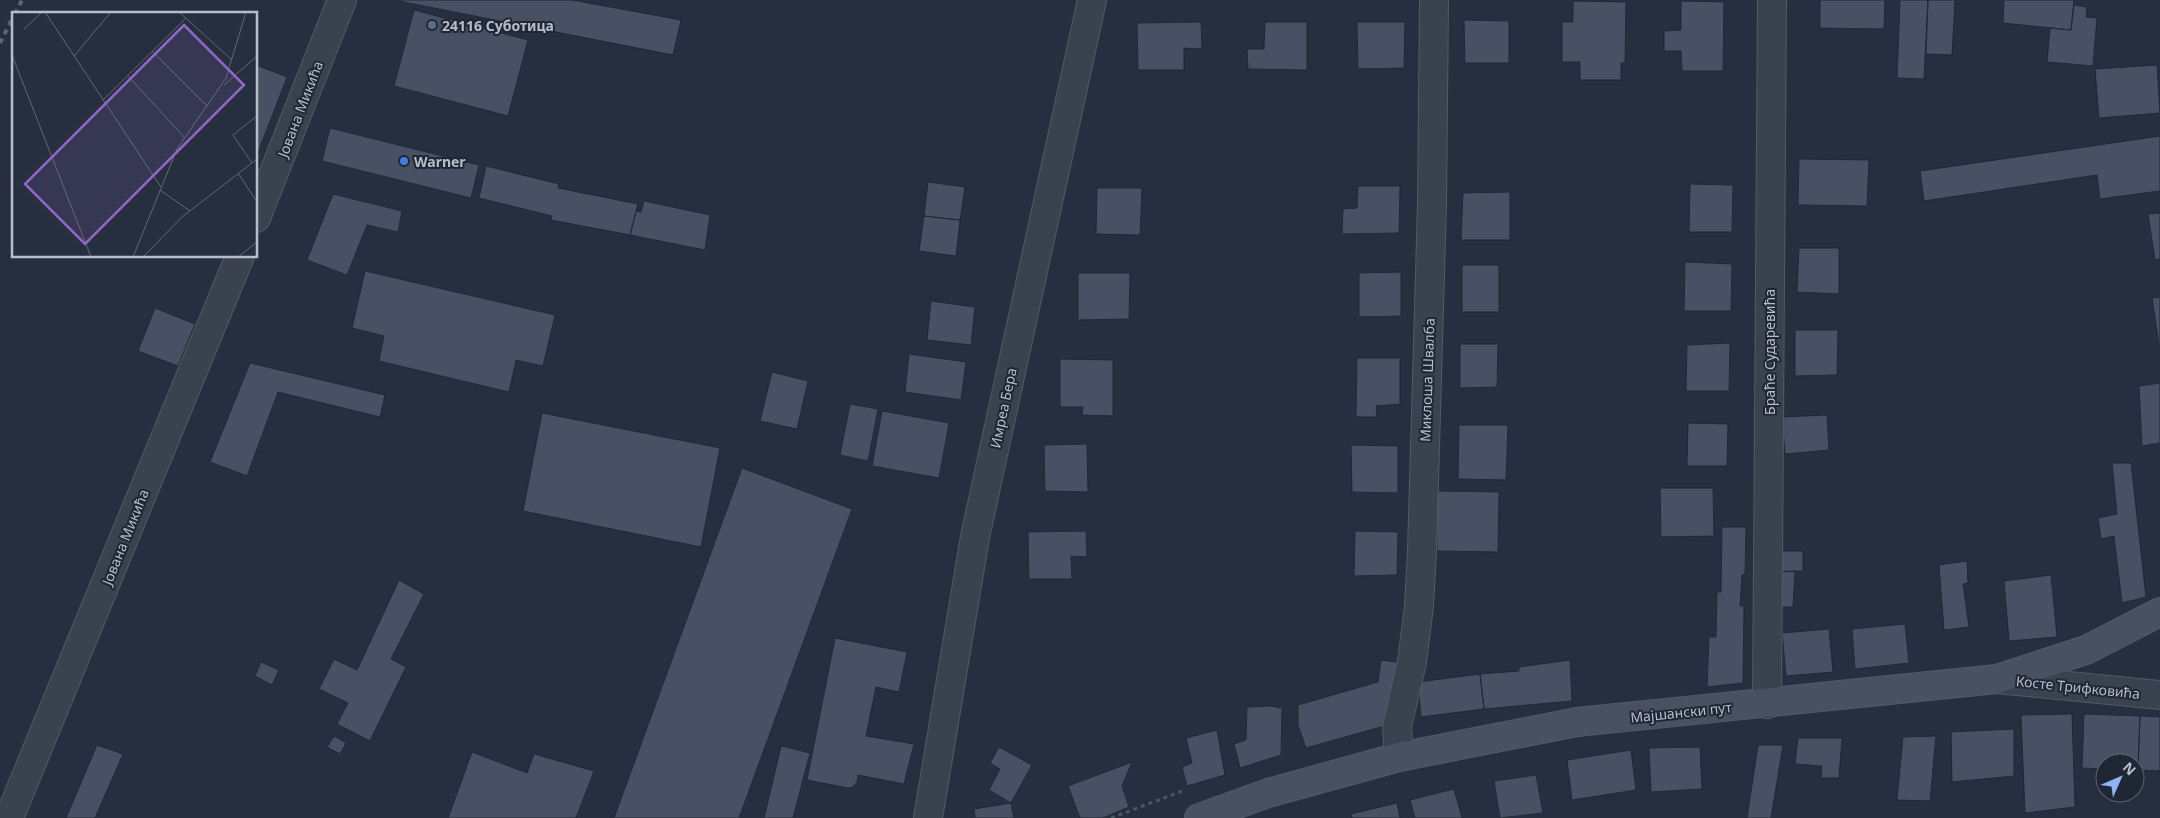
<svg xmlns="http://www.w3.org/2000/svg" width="2160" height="818" viewBox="0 0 2160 818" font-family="'Noto Sans',sans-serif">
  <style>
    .building { fill: #485163; stroke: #212937 }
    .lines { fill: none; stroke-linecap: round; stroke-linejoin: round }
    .street-casing { stroke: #525a67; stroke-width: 30 }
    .secondary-casing { stroke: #525a67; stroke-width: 30 }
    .path { stroke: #46595d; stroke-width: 3; stroke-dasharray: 4 4; stroke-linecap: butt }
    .street { stroke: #3a4250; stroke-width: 28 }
    .secondary { stroke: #495062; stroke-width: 28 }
    .rail { stroke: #5d6576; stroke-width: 4; stroke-dasharray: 5 5; stroke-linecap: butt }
    .service-dot { fill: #5c6f8a; stroke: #1f2735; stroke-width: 2 }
    .shop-dot { fill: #3f7fe0; stroke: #1f2735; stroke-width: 2 }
    .labels { text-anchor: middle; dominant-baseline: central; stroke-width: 4; stroke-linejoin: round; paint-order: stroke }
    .poi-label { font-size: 14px; font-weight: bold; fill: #b7bdca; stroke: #1f2735; text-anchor: start }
    .street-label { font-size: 14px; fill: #b7bdca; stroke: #1f2735 }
    .inset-road { fill: none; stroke: #606877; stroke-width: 1 }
    .view { fill: #9366c3; fill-opacity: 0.15; stroke: #9366c3; stroke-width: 2.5 }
    .inset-edge { fill: none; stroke: #b7bdca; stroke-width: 2.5 }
  </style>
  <rect width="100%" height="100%" fill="#262f40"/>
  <path class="building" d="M393,0H572L681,20L673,55Z
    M1820,0H1885L1884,29L1820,28Z
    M1900,0H1928L1924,79L1897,78Z
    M1928,0H1955L1952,55L1926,54Z
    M2004,0H2074L2071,30L2003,23Z
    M1573,1L1626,2L1625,63H1621V80H1580V62H1562V22H1573Z
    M1681,1L1724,2L1723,71H1682L1681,51H1664V31L1681,30Z
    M2074,5L2087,7L2086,17L2097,18L2093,66L2047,62L2050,28L2071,30Z
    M414,10L528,40L508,116L394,86Z
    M1464,20L1509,21V63H1465Z
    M1201,22L1202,49L1184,48V70H1138L1137,23Z
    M1265,22H1307V70L1248,69L1247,49H1264Z
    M1357,22H1405L1404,68L1358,69Z
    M256,65L287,77L256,158Z
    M2157,65L2160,113L2099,118L2095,69Z
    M330,128L479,165L471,198L322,161Z
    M2160,136V191L2100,199L2097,175L1924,201L1920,171Z
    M1799,159L1869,160L1867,206L1798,205Z
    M486,166L559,184L558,188L638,204L630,235L551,220L552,216L479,198Z
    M928,182L965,187L960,220L924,216Z
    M1690,184L1733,185L1732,232H1689Z
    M1358,186H1400L1399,233L1342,234L1343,209L1357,208Z
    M1097,188H1142L1140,235L1096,234Z
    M1510,192V240H1461L1463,193Z
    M333,194L402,211L398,232L367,225L347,275L307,260Z
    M644,201L710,215L705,250L630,235L636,211L641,212Z
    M2160,213V259L2155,260L2148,214Z
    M924,216L960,220L956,256L919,251Z
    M1799,248H1839V294L1797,292Z
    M1685,262L1732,264L1731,311H1684Z
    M1462,265H1499V312H1462Z
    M365,271L555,315L543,366L516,360L509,392L379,361L384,336L352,328Z
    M1401,272V316L1359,317V273Z
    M1078,273H1130L1129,319L1078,320Z
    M2160,297V352L2152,298Z
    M931,301L975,307L971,345L927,340Z
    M155,308L195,324L178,366L138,351Z
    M1795,330H1838L1837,375L1795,376Z
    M1730,343L1729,391H1686L1687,345Z
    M1460,344H1498L1497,387L1460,388Z
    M909,354L966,362L961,400L905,392Z
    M1357,358H1400V404L1376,406L1377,417H1356Z
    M1060,359L1113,360V416L1082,415L1083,407H1060Z
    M250,363L385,395L380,417L278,392L247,476L210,462Z
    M772,372L808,381L797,429L760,421Z
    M2160,383V443L2142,446L2139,386Z
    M850,404L878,409L868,461L840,455Z
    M882,411L949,423L939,478L872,466Z
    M542,413L720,448L701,547L523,511Z
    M1827,415L1829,450L1785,454L1782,417Z
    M1688,423L1728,424L1727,466H1687Z
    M1459,425H1508L1506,480L1458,479Z
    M1087,444L1088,492L1045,491L1044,445Z
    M1351,445L1398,446V493L1352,492Z
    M2112,463H2131L2146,597L2122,603L2114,536L2101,539L2098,518L2117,514Z
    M742,468L852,509L739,818H614Z
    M1660,488H1713L1714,536L1661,537Z
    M1437,491L1499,492L1498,552L1437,551Z
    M1722,527H1746L1745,574L1742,575L1740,606H1744L1743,683L1707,687L1709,637H1716L1717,592H1721Z
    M1086,531L1087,557L1071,556L1072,579H1029L1028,532Z
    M1355,531L1398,532L1397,575L1354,576Z
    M1773,551H1803V571L1773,572Z
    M1967,561L1968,583L1963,584L1969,627L1944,630L1939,565Z
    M1795,571L1793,607H1772L1773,572Z
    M2051,575L2057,637L2009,641L2004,581Z
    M399,580L424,594L391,659L406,667L370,741L337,724L348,703L319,689L334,659L357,670Z
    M1905,624L1909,663L1855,669L1852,629Z
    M1829,629L1833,672L1786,676L1782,633Z
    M835,638L907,652L899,692L876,687L866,736L914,744L904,784L858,775L857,782L853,787L848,788L807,780Z
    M1381,660L1403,663L1388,725L1306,748L1298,725V705L1378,682Z
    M1570,660L1572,701L1484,709L1480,674L1519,671V667Z
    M261,662L279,670L272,685L255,676Z
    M1480,674L1484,709L1421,717L1418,682Z
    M1270,706L1282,708L1281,755L1240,768L1234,744L1246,740L1247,707Z
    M2072,714L2075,807L2025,813L2021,715Z
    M2084,714L2140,716L2138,770H2135V763H2105V769L2082,768Z
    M2140,716L2160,717V771L2138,770Z
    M2014,729V776L1952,782L1951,732Z
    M1217,730L1225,775L1187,786L1182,767L1192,763L1186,738Z
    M334,736L346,743L340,754L327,747Z
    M1936,736L1930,801L1897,800L1903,737Z
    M1798,738H1842L1839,778H1821L1822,766L1795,764Z
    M97,745L123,754L95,818H66Z
    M1758,745H1783L1771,818H1747Z
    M781,746L810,753L793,818H764Z
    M999,747L1032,765L1011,803L989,790L1000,769L990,763Z
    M1700,747L1702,789L1651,792L1649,748Z
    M1631,750L1636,790L1572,800L1567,760Z
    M472,752L527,773L534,754L594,771L576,818H448Z
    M1132,762L1122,786L1129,807L1103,818H1080L1068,786Z
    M1536,775L1543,813L1500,818L1494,781Z
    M1454,789L1462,818H1415L1410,800Z
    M1011,803L1014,818H975L974,809Z
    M1397,803L1400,818H1352L1351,814Z"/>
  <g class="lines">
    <defs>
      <path id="street" d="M256,218L342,0
        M1997,679L2160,695
        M1767,704L1772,0
        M1399,757L1397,727L1412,662L1419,606L1422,551L1432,204L1434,0
        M9,818L240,256
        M928,818L975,537L1092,0"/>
      <path id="secondary" d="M1199,818L1268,793L1399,757L1577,722L1997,679L2086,650L2160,612"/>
    </defs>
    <use href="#street" class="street-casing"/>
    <use href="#secondary" class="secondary-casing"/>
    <path class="path" d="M1111,818L1185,790"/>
    <use href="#street" class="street"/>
    <use href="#secondary" class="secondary"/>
    <path class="rail" d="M15,14L22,0
      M0,43L14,15"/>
  </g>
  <circle class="service-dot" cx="432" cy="25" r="5"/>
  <circle class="shop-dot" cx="404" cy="161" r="5"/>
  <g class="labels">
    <g class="poi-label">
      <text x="442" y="25">24116 Суботица</text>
      <text x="414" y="161">Warner</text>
    </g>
    <g class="street-label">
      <text transform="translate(300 109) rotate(-69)">Јована Микића</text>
      <text transform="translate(1769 352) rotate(-90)">Браће Сударевића</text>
      <text transform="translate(1427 380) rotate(-88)">Миклоша Швалба</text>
      <text transform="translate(1003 408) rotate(-78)">Имреа Бера</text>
      <text transform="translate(125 537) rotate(-68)">Јована Микића</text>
      <text transform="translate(2078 687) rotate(6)">Косте Трифковића</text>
      <text transform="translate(1681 712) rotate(-6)">Мајшански пут</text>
    </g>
  </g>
  <g transform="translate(12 12)">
    <rect width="245" height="245" fill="#262f40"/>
    <path class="inset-road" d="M33,0L149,175M167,0L220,48M12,17L30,0M140,39L195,94M0,43L79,245M62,44L99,0M116,64L172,125M212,73L245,44M91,88L173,7M240,151L221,123L245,104M226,161L245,190M148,178L178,199M121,245L165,137L214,66L234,0M131,245L170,205L245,147M226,245L245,230"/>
    <path class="view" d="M172,13L232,73L73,232L13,172Z"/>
    <rect width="245" height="245" class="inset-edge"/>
  </g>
  <g transform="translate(2120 778) rotate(45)"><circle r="24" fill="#1f2735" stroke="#5c6371"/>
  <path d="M0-4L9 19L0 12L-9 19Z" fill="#91b1f5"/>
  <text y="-8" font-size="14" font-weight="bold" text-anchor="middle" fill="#b7bdca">N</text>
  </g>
</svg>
